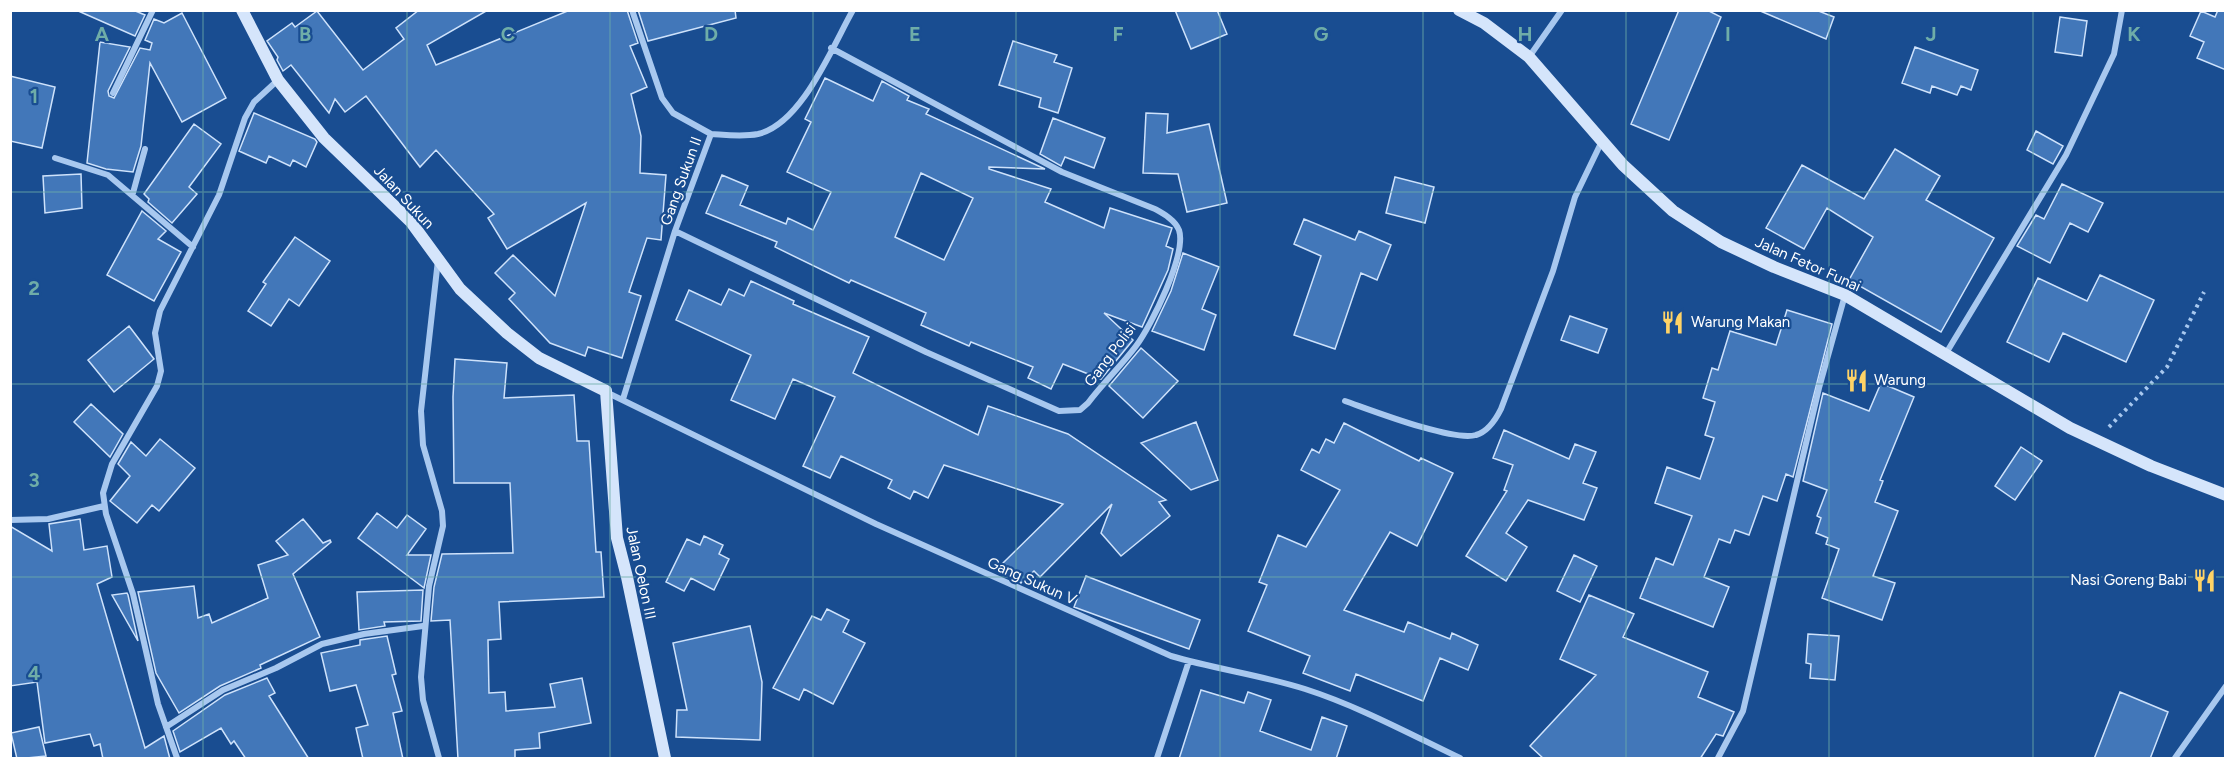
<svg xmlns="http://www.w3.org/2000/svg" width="2236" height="769" viewBox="0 0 2236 769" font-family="Figtree,sans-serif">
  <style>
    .building { fill: #4277b9; stroke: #cee2fb; stroke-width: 1.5; fill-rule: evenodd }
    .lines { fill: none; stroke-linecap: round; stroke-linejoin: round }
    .path { stroke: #a8c8ef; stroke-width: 4; stroke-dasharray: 3 4.5; stroke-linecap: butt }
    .street { stroke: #a8c8ef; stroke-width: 6 }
    .secondary { stroke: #d5e5fb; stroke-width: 12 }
    .grid { fill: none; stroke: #6fada8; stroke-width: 1.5; stroke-opacity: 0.55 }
    .labels { text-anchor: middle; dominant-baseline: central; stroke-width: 4.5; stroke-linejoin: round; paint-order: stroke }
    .street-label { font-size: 15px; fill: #fff; stroke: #194d91 }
    .poi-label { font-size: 15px; fill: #fff; stroke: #194d91; text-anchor: start }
    .grid-label { font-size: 20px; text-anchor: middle; font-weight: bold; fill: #6fada8; stroke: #194d91; stroke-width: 4.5; stroke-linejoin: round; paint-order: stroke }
  </style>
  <rect width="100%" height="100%" fill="#194d91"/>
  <path class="building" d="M76,10H133L145,15L135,36Z
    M419,10H488L427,45L436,65L570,10H627L638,43L630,46L647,87L631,94L641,136L640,173L666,175L661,240L647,238L629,292L641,296L622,358L588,347L585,356L550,343L509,299L515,293L495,273L513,255L555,296L586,203L507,249L488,218L494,214L436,150L420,167L366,96L345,112L335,99L329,113L291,65L283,71L277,60L278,57L267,41L292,23L295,27L317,11L363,70L404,39L396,28Z
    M638,10H735L736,18L648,41Z
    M1175,10H1217L1227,34L1191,49Z
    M1679,10H1707L1721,17L1669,140L1631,124Z
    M1758,10H1816L1834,17L1826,39Z
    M2218,10H2226V70L2197,58L2204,42L2190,36L2201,11L2215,17Z
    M182,13L226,98L182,122L150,63L141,146L133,172L106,169L87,163L100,42L130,47L108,91L109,96L114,98L140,48L150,50L152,43L145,40L154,19L164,23Z
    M2060,17L2087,21L2082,56L2055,52Z
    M1013,41L1057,55L1054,62L1072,68L1058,113L1039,107L1041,98L999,85Z
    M1915,47L1978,70L1971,90L1961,86L1957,95L1932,86L1930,93L1902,83Z
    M10,76L55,87L42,148L10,141Z
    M825,78L873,101L882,81L909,96L907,100L929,109L926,114L1045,169L989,167V169L1051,189L1045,202L1104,228L1110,208L1172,228L1166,246L1173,249L1168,270L1142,327L1104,313L1133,340L1101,379L1063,364L1051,389L1028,378L1033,367L971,342L969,346L921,325L926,313L851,280L849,283L775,247L777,242L706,213L722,175L748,186L740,205L786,224L788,218L813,230L831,192L787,172L811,122L805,119ZM921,173L973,198L944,260L895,237Z
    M254,113L315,139L317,142L306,167L293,160L290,166L269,156L266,163L239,151Z
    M1146,113L1168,114L1167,133L1209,124L1227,203L1187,212L1178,174L1143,173Z
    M1053,118L1105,138L1094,168L1065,157L1061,166L1040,154Z
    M194,124L221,144L189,187L197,194L172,223L148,202L149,199L144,194Z
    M2036,131L2063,146L2053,164L2027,150Z
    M1895,149L1940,176L1926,200L1994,238L1941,332L1849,280L1873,237L1827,208L1804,249L1766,228L1802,165L1864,199Z
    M81,174L82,208L45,213L43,176Z
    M1395,177L1434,187L1425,223L1386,213Z
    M2062,184L2103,203L2088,232L2070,223L2050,263L2017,246L2036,215L2044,219Z
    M142,211L166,231L158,239L181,252L154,301L107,275Z
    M1304,219L1355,240L1359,231L1391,245L1377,280L1361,273L1335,349L1294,335L1321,256L1294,244Z
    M295,237L330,261L299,306L289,299L271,326L248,311L266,284L263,282Z
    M1183,253L1219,267L1202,309L1216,315L1204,350L1152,331L1171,291Z
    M2100,275L2154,300L2126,362L2063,333L2049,362L2007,342L2038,278L2087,301Z
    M751,281L794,301L793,304L869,337L853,373L978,435L988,406L1068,434L1166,500L1159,502L1170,516L1121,556L1101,533L1112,504L1040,577L1034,571L1021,583L1001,565L1063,504L944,465L928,498L914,491L910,499L888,488L892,480L841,456L830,478L803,466L835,397L793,379L775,419L731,400L751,355L676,320L689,290L721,305L729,289L744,296Z
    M1787,310L1832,324L1793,477L1786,474L1777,501L1763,496L1749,535L1735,530L1730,543L1719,539L1704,577L1729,587L1713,627L1640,598L1656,558L1673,565L1692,516L1655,503L1667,467L1700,479L1714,438L1705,435L1715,402L1703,398L1712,368L1718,370L1730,331L1776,345Z
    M1570,316L1607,329L1598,353L1561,340Z
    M129,326L154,359L114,392L88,360Z
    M1141,348L1178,381L1143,418L1109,386Z
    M455,359L507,363L504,398L574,395L577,441H589L596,552H601L604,597L499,602L501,639L488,640L489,693L505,692L506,711L555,707L550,684L582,678L591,723L539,733L540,748L515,750V759H458L450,620L431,621L434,587L442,554L513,553L510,483H454L453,397Z
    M1881,383L1914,397L1880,480L1883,481L1875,502L1898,511L1873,576L1895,583L1882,620L1822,598L1839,549L1826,544L1828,538L1816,533L1821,518L1817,516L1827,490L1803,481L1823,393L1869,411Z
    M91,404L123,434L110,457L74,422Z
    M1196,422L1218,480L1191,490L1141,443Z
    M1344,423L1419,461L1421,458L1453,473L1417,546L1390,532L1344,610L1404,632L1408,622L1450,639L1452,633L1478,645L1468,670L1440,658L1423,701L1356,674L1350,691L1303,673L1310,656L1248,631L1267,585L1259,582L1278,535L1306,547L1340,490L1301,470L1312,449L1319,453L1326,439L1334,443Z
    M1504,430L1569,459L1575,444L1596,452L1583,483L1597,488L1584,520L1528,500L1506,533L1527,547L1506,581L1466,556L1507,491L1504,490L1513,465L1493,458Z
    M160,439L195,468L159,511L152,505L137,523L110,501L130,476L118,464L131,442L146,456Z
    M2021,447L2042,461L2015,500L1995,486Z
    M377,513L397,528L407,515L426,529L407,555H431L424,588L358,538Z
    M80,519L84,550L107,546L112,577L97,584L145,748L164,736L170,759H103L100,744L94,746L90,734L45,743L37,682L10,686V526L52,551L49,524Z
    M303,519L323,543L330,540L331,542L293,574L320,637L260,665L261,668L220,686L179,713L156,673L138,592L194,586L198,618L209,614L212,623L268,598L258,565L288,555L276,541Z
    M704,536L723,545L719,554L729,559L714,590L691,578L684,591L666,582L687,539L700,545Z
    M1574,555L1597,566L1580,602L1557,591Z
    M1086,576L1200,620L1189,649L1074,607Z
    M423,590L421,621L384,622L385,626L359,630L357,592Z
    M127,593L128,595L138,641L112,595Z
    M1589,595L1634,614L1623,637L1708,672L1698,697L1734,712L1723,736L1716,734L1700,759H1544L1530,746L1596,675L1560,659Z
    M827,609L849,620L843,632L865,643L833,704L804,689L799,700L773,688L812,616L821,620Z
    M750,626L762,682L760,740L676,737L677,710H687L673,643Z
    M1808,634L1839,636L1835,680L1810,678L1811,664L1806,663Z
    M387,636L396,674L392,675L402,711L393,713L403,759H363L356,728L368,725L356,685L330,691L321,653L360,645V640Z
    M267,678L275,693L269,696L309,759H246L234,741L231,744L221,728L180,752L173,731L225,695Z
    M1201,690L1244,703L1248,692L1271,700L1260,731L1311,750L1322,717L1347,726L1336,759H1179Z
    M2120,692L2168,712L2150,759H2094Z
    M39,727L46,756L17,759L11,733Z"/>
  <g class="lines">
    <path class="path" d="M2109,427L2167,367L2204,292"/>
    <path class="street" d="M632,10L662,98L673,113L711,134
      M1529,57L1562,10
      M113,93L153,10
      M55,158L108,175L193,247
      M133,193L145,149
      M675,231L926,352L1059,411L1080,410L1088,403C1103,383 1121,366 1136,346C1151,326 1187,254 1179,230C1175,220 1164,214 1155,209L1062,172L831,48
      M438,260L421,411L423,445L442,511L443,526L429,586L421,677L423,700L439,758
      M1945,355L2066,155L2114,54L2122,10
      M606,392L876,524L1171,656C1215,669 1261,675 1305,689C1358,706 1410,734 1460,758
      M623,399L675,231L711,134C727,135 743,137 758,134C802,124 832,47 853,10
      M1345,401C1371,410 1453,442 1476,435C1487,432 1496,419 1501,409L1553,271L1575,197L1602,141
      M10,520L48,519L104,506
      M166,727L223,690L276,668L322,644L364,634L423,626
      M177,758L158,704L133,594L106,514L103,493L112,464L157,386L161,371L155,333L160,311L219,195L245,118L254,102L278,80
      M1157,758L1189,661
      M1718,758L1743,711L1819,388L1845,295
      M2175,758L2226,686"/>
    <path class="secondary" d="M242,10L278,80L324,138L411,222L460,289L507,333L539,358L606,391L617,538L627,577L665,758
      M1459,10L1484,23L1529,57L1623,165L1673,211L1721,242L1774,267L1845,295L2070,428L2151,466L2226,495"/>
  </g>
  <path class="grid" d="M203,10V758M407,10V758M610,10V758M813,10V758M1016,10V758M1220,10V758M1423,10V758M1626,10V758M1829,10V758M2033,10V758M10,192H2226M10,384H2226M10,577H2226"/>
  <defs>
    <symbol id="restaurant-bare" viewBox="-9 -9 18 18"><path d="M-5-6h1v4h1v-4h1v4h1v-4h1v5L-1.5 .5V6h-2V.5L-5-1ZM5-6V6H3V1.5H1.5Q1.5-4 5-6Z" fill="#ffd366" stroke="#194d91" stroke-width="2.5" paint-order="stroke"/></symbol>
  </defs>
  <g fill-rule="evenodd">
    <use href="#restaurant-bare" x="1656" y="306" width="33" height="33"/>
    <use href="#restaurant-bare" x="1840" y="364" width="33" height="33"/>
    <use href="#restaurant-bare" x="2188" y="564" width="33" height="33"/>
  </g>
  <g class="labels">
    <g class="street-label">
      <text transform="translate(681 181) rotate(-70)">Gang Sukun II</text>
      <text transform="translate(404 197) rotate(47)">Jalan Sukun</text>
      <text transform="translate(1808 264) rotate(24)">Jalan Fetor Funai</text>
      <text transform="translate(1110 355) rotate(-53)">Gang Polisi</text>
      <text transform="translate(641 573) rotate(78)">Jalan Oelon III</text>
      <text transform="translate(1032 581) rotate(24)">Gang Sukun V</text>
    </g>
    <g class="poi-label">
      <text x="1691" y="322">Warung Makan</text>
      <text x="1874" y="380">Warung</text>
      <text x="2187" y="580" text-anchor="end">Nasi Goreng Babi</text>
    </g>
  </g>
  <g class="grid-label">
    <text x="102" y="41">A</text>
    <text x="305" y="41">B</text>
    <text x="508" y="41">C</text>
    <text x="711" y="41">D</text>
    <text x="915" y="41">E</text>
    <text x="1118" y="41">F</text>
    <text x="1321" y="41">G</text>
    <text x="1525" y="41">H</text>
    <text x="1728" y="41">I</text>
    <text x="1931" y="41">J</text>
    <text x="2134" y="41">K</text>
    <text x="34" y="103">1</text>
    <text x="34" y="295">2</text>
    <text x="34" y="487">3</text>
    <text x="34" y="680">4</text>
  </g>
  <rect width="2236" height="769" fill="none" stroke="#ffffff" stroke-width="24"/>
</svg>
